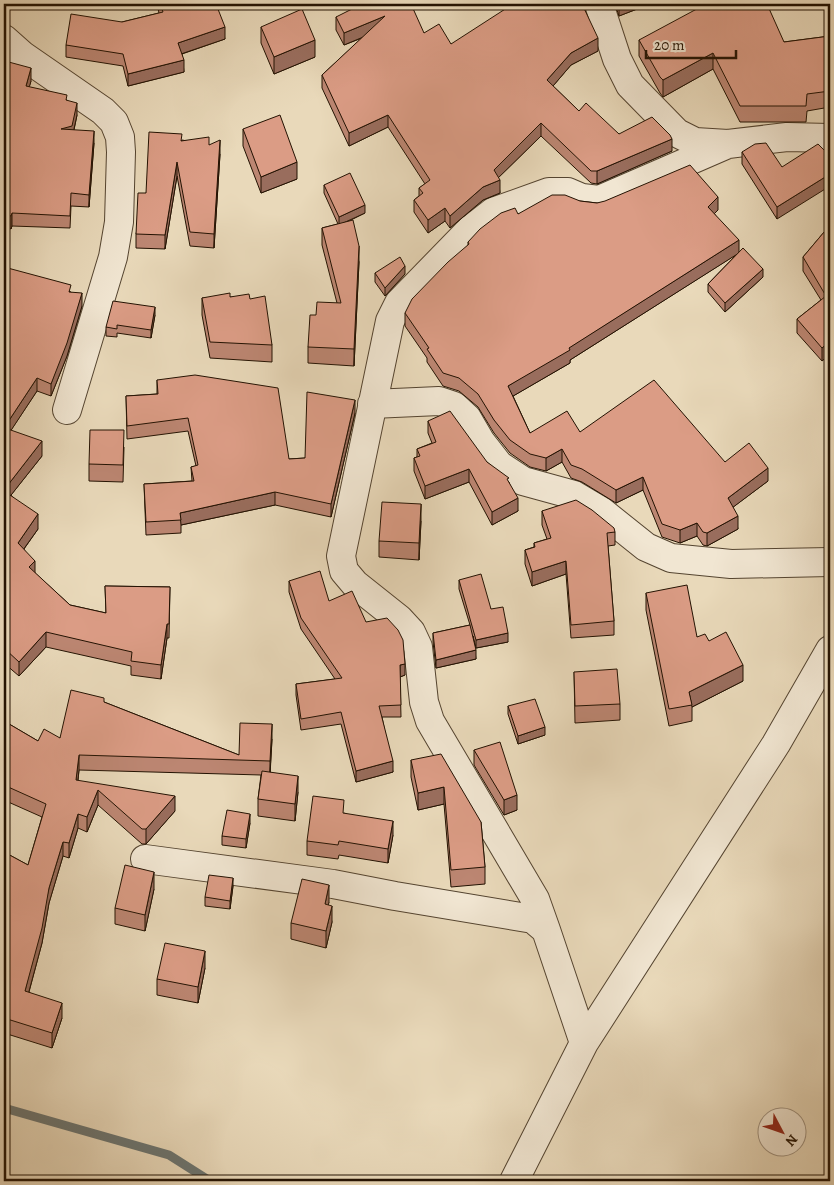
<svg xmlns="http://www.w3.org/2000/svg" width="834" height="1185" viewBox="0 0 834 1185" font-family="Alegreya,serif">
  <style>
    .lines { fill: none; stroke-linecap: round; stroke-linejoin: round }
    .stream { stroke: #6c7571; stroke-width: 9 }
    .street-casing { stroke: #544430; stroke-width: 30 }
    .street { stroke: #f1e6d2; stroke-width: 28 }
    .wall { fill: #bc8672; stroke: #231202 }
    .shaded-wall { fill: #996d5d; stroke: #231202 }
    .building { fill: #db9c85; stroke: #231202 }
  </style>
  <rect width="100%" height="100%" fill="#e9d9ba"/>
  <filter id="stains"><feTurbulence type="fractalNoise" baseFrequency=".004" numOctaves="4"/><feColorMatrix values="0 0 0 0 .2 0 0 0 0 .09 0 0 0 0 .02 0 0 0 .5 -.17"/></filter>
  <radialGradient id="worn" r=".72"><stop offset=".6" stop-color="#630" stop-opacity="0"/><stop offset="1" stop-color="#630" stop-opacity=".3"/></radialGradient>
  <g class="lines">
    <path class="stream" d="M4,1108L169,1155L210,1181"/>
    <defs>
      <path id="street" d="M599,4L617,59L630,85L677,133L695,142L728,144L787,137L830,138
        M4,39L22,55L103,111L114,122L120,137L121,152L119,222L113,257L67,410
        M372,404L439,401L454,406L467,418L481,442L499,465L523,481L574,495L601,511L646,547L671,558L731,564L830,562
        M145,859L333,884L395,896L533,919L546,930L584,1043
        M546,930L535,899L430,721L424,702L418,647L411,632L399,619L355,584L344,571L341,556L390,321L399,303L470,230L493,212L549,192H568L582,198L599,200L728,144
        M514,1181L584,1043L776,744L830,650"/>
    </defs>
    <use href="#street" class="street-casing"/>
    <use href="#street" class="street"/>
  </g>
  <path class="wall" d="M157,4H216L225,39L182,54L184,72L128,86L123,66L66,57V45L122,22L159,13Z
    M615,4H650L619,16Z
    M336,17L424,33L451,44L598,51L571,65L553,86L579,111L619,134L672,151L597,184L591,183L541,136L498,178L500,193L483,200L450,228L445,221L428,233L414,212V200L419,196V188L425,184L388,127L349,146L322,88V75L362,38L344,45L336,30Z
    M261,27L315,57L274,74L261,43Z
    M830,36V107L807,111L806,122H740L713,69L663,97L660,93L639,56V40L784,42Z
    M4,64L31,81L29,87L67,100L77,115L74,130L94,143L89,207L71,206L70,228L12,226L11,229L4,226Z
    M243,129L297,179L261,193L243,146Z
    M182,140L209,145L220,154L214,248L190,246L177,176L165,249L136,248V234L146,193Z
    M742,152L782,167L777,219L742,164Z
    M324,185L365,213L347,222L359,262L354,366L308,363V347L337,303L322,245V228L338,224L324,193Z
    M830,193V213L827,210V197Z
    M580,201L597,203L718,210L714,213L739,252L763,277L725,312L708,292V284L737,254L570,360V363L513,396L530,433L580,432L725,462L768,481L733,507L738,529L707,546L703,545L697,536L680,543L662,537L643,490L616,503L582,482L571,478L562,462L546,471L530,467L510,453L494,433L478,407L459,391L443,386L427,362V358L405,326V313L468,245V242L518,214Z
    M830,225V354L822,361L797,333V319L821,300L803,271V257Z
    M4,267L71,292L82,306L67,356L51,396L37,391L11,430L42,456L11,495L38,529L24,549L35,573L70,605L106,613L105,586L170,587L169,638H167L161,679L131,675V666L46,647L19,676L5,664Z
    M375,273L405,274L385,296L375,282Z
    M230,297L250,299L272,345V362L210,358L202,315V298Z
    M155,315L151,338L117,333V337L106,336V327Z
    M157,380L289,459L305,458L355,413L331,517L275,505L181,525V533L146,535L144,484L192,481L191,467L196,466L188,431L127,439L126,396L157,394Z
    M428,421L487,462L509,482L518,511L492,525L469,482L425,499L414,471V458L417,457V449L432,443L428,433Z
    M124,447L123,482L89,481V464Z
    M830,482V501L827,496V483Z
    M542,511L615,532V545L608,546L614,621V635L571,638L566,574L532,586L525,564V550L534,547V543L547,539L542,525Z
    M421,521L419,560L379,557V541Z
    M459,580L491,609L508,642L476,648L473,636L476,659L436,668L433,642V633L470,625L459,589Z
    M289,581L366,622L405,675L400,677L401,717H382L393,772L356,782L341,724L301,730L296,695V684L335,679L301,629L289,592Z
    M646,593L697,637L709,641L743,681L692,707V721L669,726L646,610Z
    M574,672L620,704V720L575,723Z
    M104,702L239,755L272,739L270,772L298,792L295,821L258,816V799L261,775L79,770L78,781L175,811L146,844H142L98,805L87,832L78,828L69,858L63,856L49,903L42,943L29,992L62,1018L52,1048L4,1033V852L28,865L42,817L6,801L4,805V721L38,741L60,738Z
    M508,706L545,735L518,744L508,714Z
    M474,750L517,810L504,815L474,765Z
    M411,760L481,822L485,867V884L451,887L444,804L418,810L411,777Z
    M344,813L393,835L388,863L339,855L338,859L307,855V841Z
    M250,823L246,848L222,845V836Z
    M233,886L230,909L205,906V897Z
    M154,889L145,931L115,924V908Z
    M329,902L328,905L332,922L326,948L291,939V923Z
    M205,968L198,1003L157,995V979Z"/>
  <path class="shaded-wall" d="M619,4H650L619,16Z
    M385,16V28L344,45V33Z
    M225,27V39L178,55V43Z
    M598,38V51L571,65L547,93V80L571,53Z
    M315,40V57L274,74V57Z
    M713,53V69L663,97V80Z
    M184,60V72L128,86V74Z
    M31,68V81L26,99V86Z
    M77,103V115L72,138L61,129Z
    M388,115V127L349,146V133Z
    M541,123V136L494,182V170Z
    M94,131V143L89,207V195Z
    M672,139V151L597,184V171Z
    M220,140V154L214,248V234Z
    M177,162V176L165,249V235Z
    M297,162V179L261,193V177Z
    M830,174V186L777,219V207Z
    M500,180V193L483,200L450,228V216L483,187Z
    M718,197V210L708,220V207Z
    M365,205V213L339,225V217Z
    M445,208V221L428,233V220Z
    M12,213V226L11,229V216Z
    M739,240V253L570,360V363L508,399V386Z
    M359,246V262L354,366V349Z
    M405,266V274L385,296V288Z
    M763,269V277L725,312V303Z
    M82,293V306L67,356L51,396V384Z
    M155,307V315L151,338V330Z
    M830,341V354L822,361V348Z
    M37,378V391L4,441V428Z
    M355,400V413L331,517V504Z
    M42,441V456L4,504V490Z
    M562,449V462L546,471V458Z
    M768,468V481L728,511V498Z
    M469,469V482L425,499V486Z
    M643,477V490L616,503V490Z
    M275,492V505L181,525L180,513Z
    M518,498V511L492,525V512Z
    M421,504V521L419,560V543Z
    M38,514V529L18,557V543Z
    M738,516V529L707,546V533Z
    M697,523V536L680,543V530Z
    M35,561V575L29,567Z
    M566,561V574L532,586V572Z
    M167,624V638L161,679V665Z
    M46,632V647L19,676V662Z
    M508,633V642L476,648V640Z
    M5,649V664L4,665V650Z
    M476,650V659L436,668V660Z
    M405,664V675L400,677V665Z
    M743,665V681L692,707L689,692Z
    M272,724V739L270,776V761Z
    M545,727V735L518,744V736Z
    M79,755V770L76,795V780Z
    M393,761V772L356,782V771Z
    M298,776V792L295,821V804Z
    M6,786V801L4,805V790Z
    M444,787V804L418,810V793Z
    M98,790V805L87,832V817Z
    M517,795V810L504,815V800Z
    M175,796V811L146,844V829Z
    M78,814V828L69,858V843Z
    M250,814V823L246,848V839Z
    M393,821V835L388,863V849Z
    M63,842V856L49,903L42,943L25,1006V991L49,888Z
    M154,872V889L145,931V915Z
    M233,878V886L230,909V901Z
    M329,885V902L325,921V904Z
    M332,906V922L326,948V931Z
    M205,951V968L198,1003V987Z
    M62,1003V1018L52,1048V1033Z"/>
  <path class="building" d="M160,4H216L225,27L178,43L184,60L128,74L123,54L66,45L71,14L122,22L163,12Z
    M362,4H411L424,33L439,24L451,44L513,4H582L598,38L571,53L547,80L579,111L586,103L619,134L652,117L670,135L672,139L597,171H591L541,123L494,170L500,180L483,187L450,216L445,208L428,220L414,200L423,193L419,188L430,180L388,115L349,133L322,75L385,16L344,33L336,17Z
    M706,4H767L784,42L830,36V91L807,94L806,106H740L713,53L663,80L660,77L639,40Z
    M302,9L315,40L274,57L261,27Z
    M5,61L31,68L26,86L67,95L66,100L77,103L72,126L61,129L94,131L89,195L71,193L70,216L12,213L11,216L4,214V64Z
    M280,115L297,162L261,177L243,129Z
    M149,132L182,134L181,141L209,137V145L220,140L214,234L190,232L177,162L165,235L136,234L138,193H146Z
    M766,143L782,167L818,144L830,156V174L777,207L742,152L755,144Z
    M690,165L718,197L708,207L739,240L569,348L570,350L508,386L530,433L567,411L580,432L654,380L725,462L749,443L768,468L728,498L738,516L707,533L703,532L697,523L680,530L662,524L643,477L616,490L582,469L571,465L562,449L546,458L530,454L510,440L494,420L478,394L459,378L443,373L427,349L429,348L405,313L412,299L448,262L469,244L468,242L480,229L501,213L515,208L518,214L552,195H565L580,201L597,203L605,201Z
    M350,173L365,205L339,217L324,185Z
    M830,193V200L827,197Z
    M353,220L359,246L354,349L308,347L310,315H316L317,302L341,303L322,228Z
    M830,225V341L822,348L797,319L826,296L803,257Z
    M743,248L763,269L725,303L708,284Z
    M400,257L405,266L385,288L375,273Z
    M4,267L71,285L69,292L82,293L67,343L51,384L37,378L4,428Z
    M230,293V297L249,294L250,299L265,296L272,345L210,342L202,298Z
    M113,301L155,307L151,330L117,325V329L106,327Z
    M195,375L278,388L289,459L305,458L307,392L355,400L331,504L275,492L180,513L181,520L146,522L144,484L194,481L191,467L198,465L188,418L127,426L126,396L158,394L157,380Z
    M450,411L487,462L509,478L507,479L518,498L492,512L469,469L425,486L414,458L420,456L417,449L436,442L428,421Z
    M5,428L42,441L4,490V431Z
    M90,430H124L123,465L89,464Z
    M830,482V488L827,483Z
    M4,491L38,514L18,543L35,561L29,567L70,605L106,613L105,586L170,587L169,624H167L161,665L131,661L132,652L46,632L19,662L5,649L4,650Z
    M576,500L592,510L614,528L615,532L607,533L614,621L571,625L566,561L532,572L525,550L535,547L534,543L551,538L542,511Z
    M382,502L421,504L419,543L379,541Z
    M320,571L329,601L352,591L366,622L387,618L398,630L403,640L405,664L400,665L401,705L379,706L393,761L356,771L341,712L301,719L296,684L342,678L301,618L289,581Z
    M481,574L491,609L503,607L508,633L476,640L459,580Z
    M687,585L697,637L705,634L709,641L726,632L743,665L689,692L692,705L669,709L646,593Z
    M470,625L476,650L436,660L433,633Z
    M617,669L620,704L575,706L574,672Z
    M71,690L104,698V702L239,755L240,723L272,724L270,761L79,755L76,780L175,796L146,829H142L98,790L87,817L78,814L69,843L63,842L49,888L42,928L25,991L62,1003L52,1033L4,1018V949L7,936H4V852L28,865L46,804L6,786L4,790V721L38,741L44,729L60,738Z
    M535,699L545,727L518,736L508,706Z
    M500,742L517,795L504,800L474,750Z
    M441,754L481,822L485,867L451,870L444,787L418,793L411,760Z
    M262,771L298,776L295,804L258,799Z
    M313,796L344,800L343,813L393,821L388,849L339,841L338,845L307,841Z
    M227,810L250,814L246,839L222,836Z
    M125,865L154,872L145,915L115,908Z
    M209,875L233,878L230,901L205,897Z
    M302,879L329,885L325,904L332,906L326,931L291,923Z
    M165,943L205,951L198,987L157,979Z"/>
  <rect width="834" height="1185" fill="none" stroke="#e9d9ba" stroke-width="20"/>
  <rect x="5" y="5" width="824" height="1175" fill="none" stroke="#231202" stroke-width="2.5"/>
  <rect x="10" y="10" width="814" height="1165" fill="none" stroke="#231202"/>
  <g transform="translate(782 1132) rotate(131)"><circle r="24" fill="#f1e6d2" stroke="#9f917f"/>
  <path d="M0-4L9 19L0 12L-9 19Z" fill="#8f2418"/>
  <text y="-8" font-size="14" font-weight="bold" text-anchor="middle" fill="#231202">N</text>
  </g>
  <path d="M646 50v8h90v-8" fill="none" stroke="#231202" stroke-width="2.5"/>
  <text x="654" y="50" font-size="15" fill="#231202" stroke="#f1e6d2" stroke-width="4" paint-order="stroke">20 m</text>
  <rect width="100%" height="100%" filter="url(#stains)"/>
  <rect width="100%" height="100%" fill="url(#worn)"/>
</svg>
